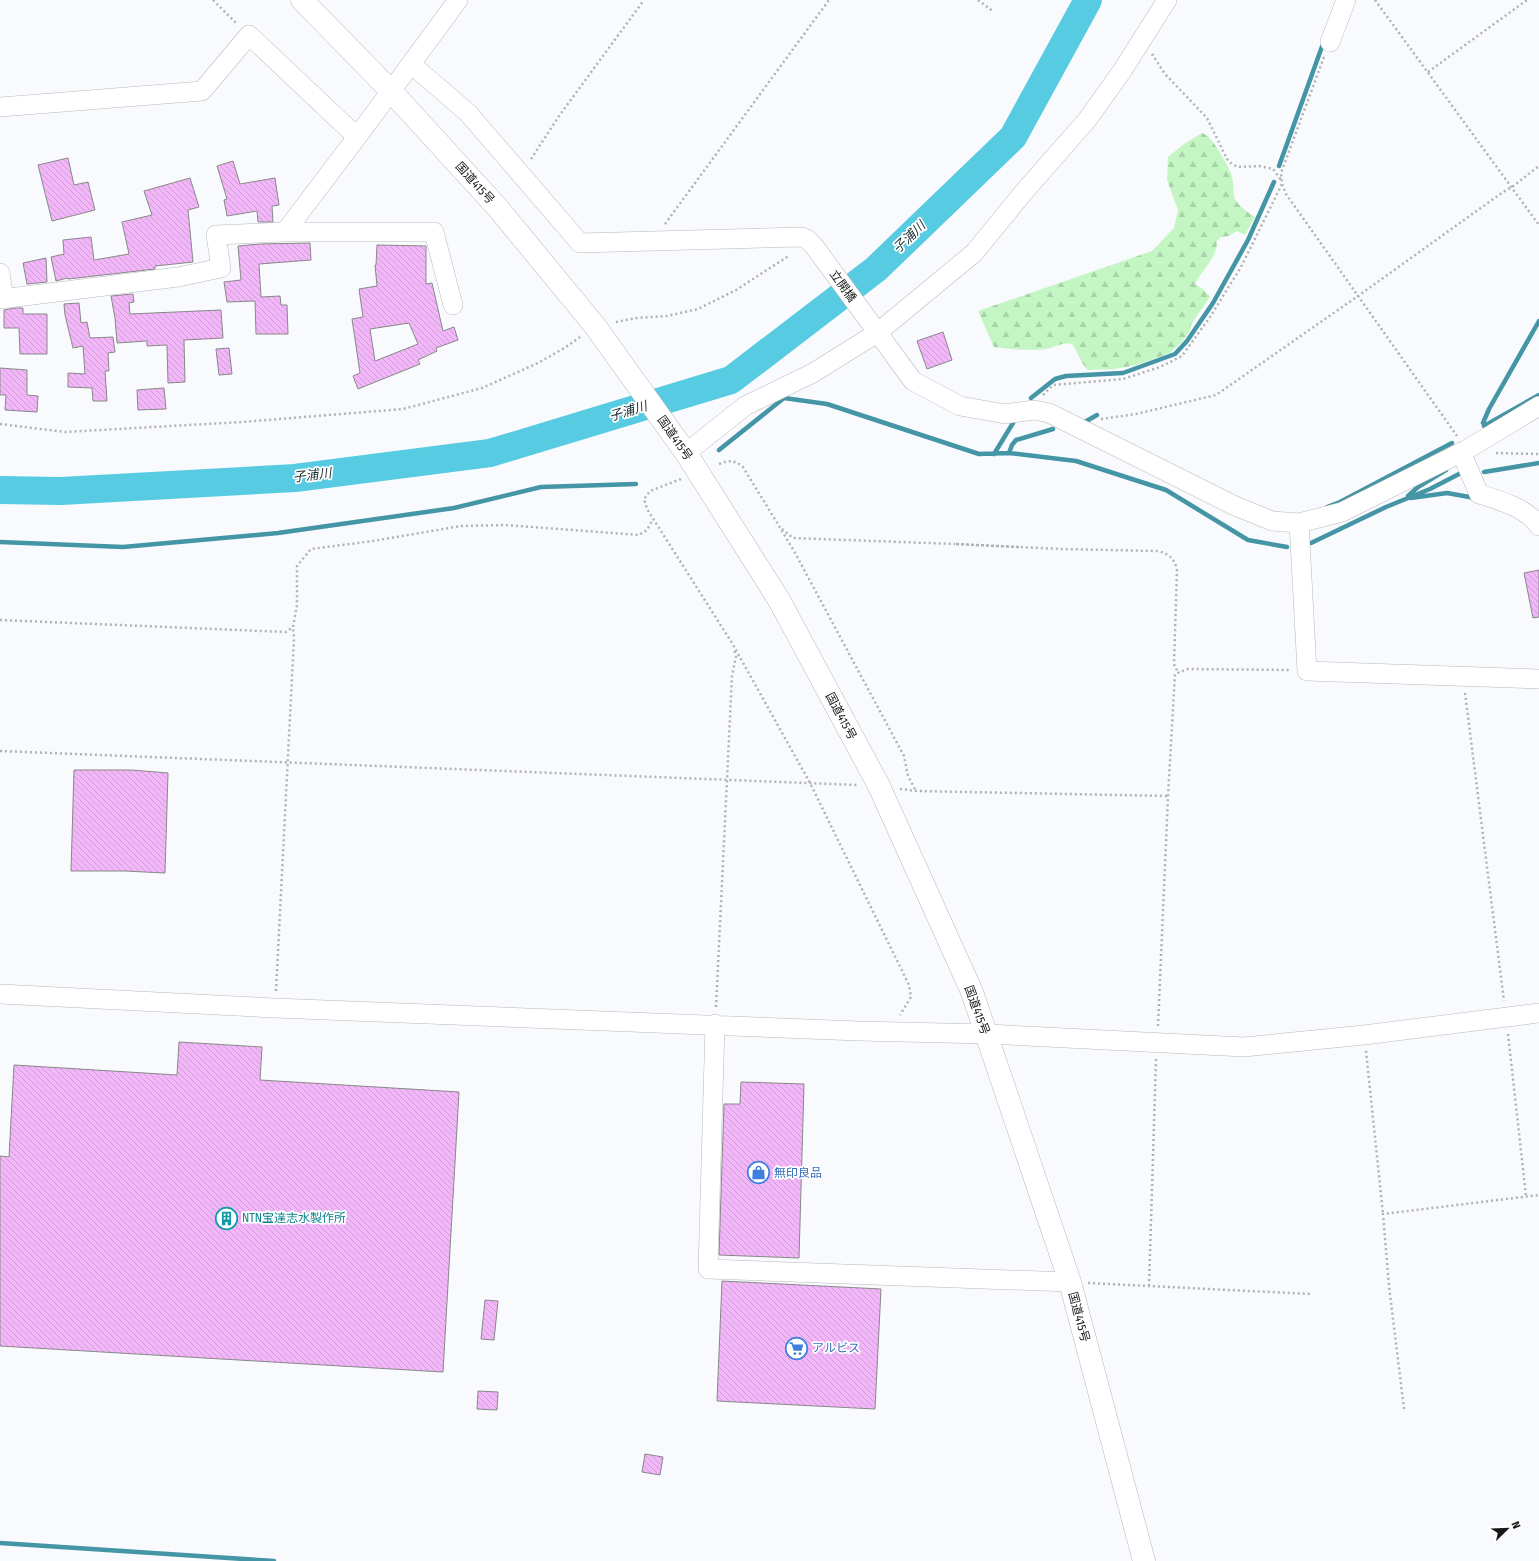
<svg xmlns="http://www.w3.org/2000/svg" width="1539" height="1561" viewBox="0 0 1539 1561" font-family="'Fira Sans Condensed','Noto Sans JP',sans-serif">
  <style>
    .forest { fill: url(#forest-firs) }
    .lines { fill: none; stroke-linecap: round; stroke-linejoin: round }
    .stream { stroke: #4495a5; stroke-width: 4.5 }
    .river { stroke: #57cbe1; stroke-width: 28 }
    .building { fill: url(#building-back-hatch); stroke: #898789; fill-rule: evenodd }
    .minor-casing { stroke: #b7b8bb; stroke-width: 20 }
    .highway-casing { stroke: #b7b8bb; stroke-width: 23 }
    .path { stroke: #b0b1b3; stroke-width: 2.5; stroke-dasharray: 2 3; stroke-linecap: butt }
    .minor { stroke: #fff; stroke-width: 19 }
    .highway { stroke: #fff; stroke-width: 22 }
    .labels { text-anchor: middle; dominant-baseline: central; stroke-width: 3.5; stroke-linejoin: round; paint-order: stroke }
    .street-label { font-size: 12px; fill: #171718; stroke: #fff }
    .shop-label { font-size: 12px; fill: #366cbe; stroke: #fff; text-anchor: start }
    .culture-label { font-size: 12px; fill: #0d838f; stroke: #fff; text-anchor: start }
    .water-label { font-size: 13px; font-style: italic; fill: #192e32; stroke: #fff }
  </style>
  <defs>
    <pattern id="forest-firs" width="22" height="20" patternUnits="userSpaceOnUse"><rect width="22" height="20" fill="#c4f6c4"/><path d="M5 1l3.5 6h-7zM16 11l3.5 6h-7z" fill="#a8d2a8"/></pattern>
    <pattern id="building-back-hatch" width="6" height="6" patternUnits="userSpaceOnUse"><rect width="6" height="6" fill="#f2b7f8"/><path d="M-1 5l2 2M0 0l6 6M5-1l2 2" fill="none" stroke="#cf9dd4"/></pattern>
  </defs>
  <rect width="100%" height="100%" fill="#f9fafd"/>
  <path class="forest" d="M1202,133C1212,135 1226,163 1231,173C1234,181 1233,189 1234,196C1236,205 1248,212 1255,217L1245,235L1237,231L1229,236L1221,237L1217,241C1217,259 1202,269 1195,284L1204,290L1210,297L1192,323L1189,332L1181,343L1170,353L1136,365L1115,369L1088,370C1080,362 1078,352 1072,344C1060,342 1056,348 1045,349C1027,351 1011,349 994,347L978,311L1152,251L1174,228L1178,210L1167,180L1168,157L1184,144Z"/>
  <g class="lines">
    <path class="stream" d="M1279,166L1324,41
      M1031,398L1055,379L1066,376L1123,373L1175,354L1187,341L1213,303L1248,240L1274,182
      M1083,423L1097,415
      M1483,423L1489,409L1539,321
      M1484,426L1539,395
      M719,450L784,398L827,404L979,454L1009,453L1076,461L1166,490L1248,540L1287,547
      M1009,453L1012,445L1016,440L1053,429
      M994,454L1013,423
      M1484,472L1539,463
      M1408,496L1418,487L1446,470
      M1411,498L1447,493L1475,498
      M1327,507L1340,502L1452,443
      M0,542L123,547L278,533L454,508L541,487L636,484
      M1311,543L1386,507L1430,489L1459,474
      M0,1543L274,1561"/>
    <path class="river" d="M0,490L61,491L295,478L490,453L731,380L876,269L1013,137L1088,0"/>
  </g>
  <path class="building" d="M68,158L74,185L88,182L95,210L52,221L38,165Z
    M233,161L240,184L275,178L279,205L272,206L273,222H258L257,211L227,216L224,200L227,199L217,166Z
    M190,178L199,207L188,210L193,262L155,266V269L68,279L67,278L56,281L51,257L64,254L63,240L91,237L94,260L129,254L122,222L152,215L144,191Z
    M310,243L311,260L259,264L261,297L280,296L281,305H287L288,334H256L255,301L227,302L224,282L241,280L238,246L260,244Z
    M377,245L426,246V284L432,283L443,331L454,327L458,340L436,348L437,351L418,360L420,364L358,389L353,376L360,373L352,319L363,317L359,289L377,286L375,265H376ZM409,323L418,344L375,361L370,329Z
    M46,258L47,282L27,284L23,263Z
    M133,294L134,302L129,303L130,314L221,310L223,338L184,340L185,382L168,383L167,345L147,346V341L117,343L115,318L111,296Z
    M79,303L81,323L87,322L90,338L113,337L115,352L108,353L109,371H105L107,401H93L92,388L68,387V373L85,374L83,346L73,348L65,315L64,304Z
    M15,308H23V314H47V354H20L19,328H4V310Z
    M943,332L952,360L927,369L917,341Z
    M229,348L232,374L219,375L216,349Z
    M0,368L27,370V395L38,396L37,412L5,410L6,395H0Z
    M164,388L166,409L138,410L137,390Z
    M1539,570V617L1533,618L1524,573Z
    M74,770H132L168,773L165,873L125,871H71Z
    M179,1042L262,1047L260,1080L459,1092L443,1372L0,1346V1156L9,1157L14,1065L177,1075Z
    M741,1082L804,1084L799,1258L719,1255L724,1104H740Z
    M722,1281L881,1289L875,1409L717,1401Z
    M485,1300L498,1301L494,1340L481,1339Z
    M478,1391L498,1392L497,1410L477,1409Z
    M645,1454L663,1457L660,1475L642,1472Z"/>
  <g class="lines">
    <defs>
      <path id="minor" d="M1330,42L1346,0
        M411,64L468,113L580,243L802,237L807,239L814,246L913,381L960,406L1005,414L1034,410L1049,413L1233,505L1272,521L1299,523L1342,512L1466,450L1539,406
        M0,107L202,91L249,35L357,137
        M285,232L357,137L458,0
        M0,273L4,298
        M0,299L178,277L221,268L216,235L285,232H434L453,305
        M1461,452L1479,494C1499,500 1527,508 1539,526
        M686,453L745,406L813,373L877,333L974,253L1023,193L1087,120L1122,71L1167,0
        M1299,523L1307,671L1539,679
        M0,994L275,1008L859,1031L987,1034L1244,1047L1364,1035L1539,1013
        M715,1024L708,1269L1070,1282"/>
      <path id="highway" d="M302,0L391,91L497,207L595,326L686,453L779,600L879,786L972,992L1070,1282L1144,1561"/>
    </defs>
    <use href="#minor" class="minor-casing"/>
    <use href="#highway" class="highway-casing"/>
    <path class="path" d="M213,0L237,24
      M978,0L994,12
      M1375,0L1539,225
      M1152,54L1165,74L1207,118L1227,159L1232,164L1238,167L1259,166L1273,169L1281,180
      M1324,57L1281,173L1282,184L1286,194L1457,436
      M1428,72L1527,0
      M531,159L559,116L644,0
      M665,224L829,0
      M616,322L636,318L667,316L698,309L736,290L790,255
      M1043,395L1053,385L1123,379L1160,367L1182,356L1210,317L1241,267L1282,184
      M1101,419L1136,414L1216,395L1358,296L1503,192L1512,187L1539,166
      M0,424L65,432L242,422L403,409L482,388L538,363L566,347L580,337
      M1496,453L1539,454
      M719,464C729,460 735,460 743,467L779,526
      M681,479L650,491L644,499L647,509L732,643L810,783L909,985L911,997L900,1015
      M779,526L794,551L904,756L908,776L916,791
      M782,529L793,538L955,544
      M1019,547L955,544L1061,549L1158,551C1169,554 1175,559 1177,570L1174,664L1176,669L1180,672
      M0,620L286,632L293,627L297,605V566L311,549L373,541L461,526L506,525L639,535L647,530L653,519
      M1465,693L1504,1001
      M0,751L857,785
      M900,789L917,791L1168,796
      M276,991L294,638L293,627
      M716,1007L732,676L736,656L734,649
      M1158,1026L1168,796L1175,674L1188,669L1291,670
      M1508,1034L1526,1196
      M1366,1051L1383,1214
      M1088,1283L1311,1294
      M1149,1286L1156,1059
      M1404,1409L1389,1286L1383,1214L1539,1195"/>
    <use href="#minor" class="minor"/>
    <use href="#highway" class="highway"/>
  </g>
  <defs>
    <symbol id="shop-ring" viewBox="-11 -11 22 22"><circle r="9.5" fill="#fff" stroke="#3f7fe0" stroke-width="1.5"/><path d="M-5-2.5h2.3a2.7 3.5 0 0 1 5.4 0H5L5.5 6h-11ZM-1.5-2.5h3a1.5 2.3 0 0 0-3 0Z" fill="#3f7fe0"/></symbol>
    <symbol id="building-ring" viewBox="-11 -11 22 22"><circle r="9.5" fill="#fff" stroke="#0f9aa8" stroke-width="1.5"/><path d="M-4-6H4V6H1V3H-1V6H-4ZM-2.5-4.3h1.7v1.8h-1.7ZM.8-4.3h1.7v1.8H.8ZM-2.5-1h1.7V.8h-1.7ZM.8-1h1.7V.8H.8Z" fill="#0f9aa8"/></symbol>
    <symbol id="supermarket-ring" viewBox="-11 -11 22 22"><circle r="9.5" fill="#fff" stroke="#3f7fe0" stroke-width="1.5"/><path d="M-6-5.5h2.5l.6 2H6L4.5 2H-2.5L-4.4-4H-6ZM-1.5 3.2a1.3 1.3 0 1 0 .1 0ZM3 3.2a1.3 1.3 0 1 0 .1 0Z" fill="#3f7fe0"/></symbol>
  </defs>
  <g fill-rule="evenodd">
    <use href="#shop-ring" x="746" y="1160" width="25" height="25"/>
    <use href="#building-ring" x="214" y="1206" width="25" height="25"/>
    <use href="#supermarket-ring" x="784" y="1336" width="25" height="25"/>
  </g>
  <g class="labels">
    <g class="street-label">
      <text transform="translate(475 183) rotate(48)">国道415号</text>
      <text transform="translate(843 286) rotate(54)">立開橋</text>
      <text transform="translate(675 438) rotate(55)">国道415号</text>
      <text transform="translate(841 716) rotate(62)">国道415号</text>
      <text transform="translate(977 1010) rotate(70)">国道415号</text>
      <text transform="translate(1079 1317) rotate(75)">国道415号</text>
    </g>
    <g class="shop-label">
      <text x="774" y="1173">無印良品</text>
      <text x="812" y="1348">アルビス</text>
    </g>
    <g class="culture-label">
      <text x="242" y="1218">NTN宝達志水製作所</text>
    </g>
    <g class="water-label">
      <text transform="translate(909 237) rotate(-44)">子浦川</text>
      <text transform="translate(628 411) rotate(-17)">子浦川</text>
      <text transform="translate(312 475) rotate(-7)">子浦川</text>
    </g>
  </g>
  <g transform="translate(1507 1529) rotate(67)" stroke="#ffffff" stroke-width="3" paint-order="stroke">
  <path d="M0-3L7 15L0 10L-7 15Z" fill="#171718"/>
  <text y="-6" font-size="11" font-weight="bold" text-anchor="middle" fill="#171718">N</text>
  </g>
</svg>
